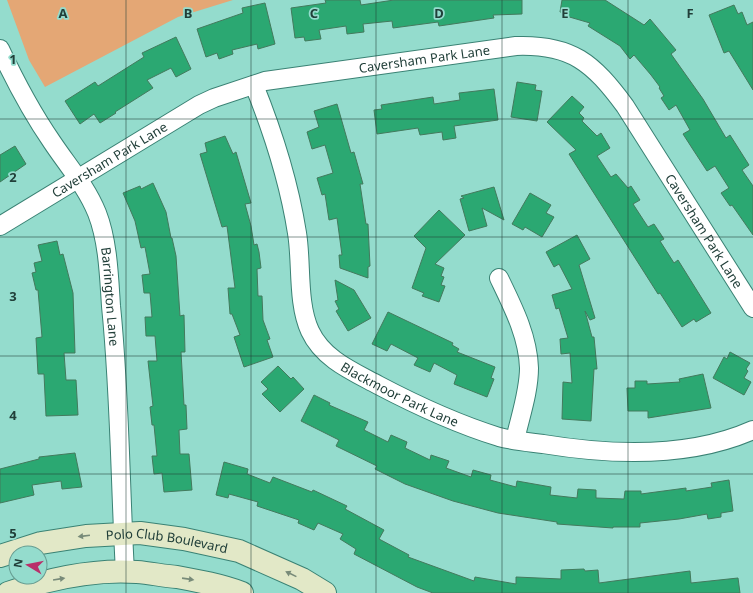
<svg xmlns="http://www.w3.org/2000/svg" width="753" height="593" viewBox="0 0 753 593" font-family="'Noto Sans',sans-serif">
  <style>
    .green { fill: #e4a775 }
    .building { fill: #2ba872; stroke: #437a5d }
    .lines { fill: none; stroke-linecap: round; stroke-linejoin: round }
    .street-casing { stroke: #3a8274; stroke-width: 20 }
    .secondary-casing { stroke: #3a8274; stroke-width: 24 }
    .street { stroke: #fff; stroke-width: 18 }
    .secondary { stroke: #e2e8c7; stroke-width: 22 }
    .oneway { fill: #788b79 }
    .grid { fill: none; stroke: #213f39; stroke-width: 1; stroke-opacity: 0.55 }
    .labels { text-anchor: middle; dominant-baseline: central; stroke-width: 3.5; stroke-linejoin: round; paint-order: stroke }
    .street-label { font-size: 13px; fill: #213f39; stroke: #94dccd }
    .grid-label { font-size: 13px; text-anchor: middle; font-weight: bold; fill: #213f39; stroke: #94dccd; stroke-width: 3.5; stroke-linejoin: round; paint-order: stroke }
  </style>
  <rect width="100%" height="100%" fill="#94dccd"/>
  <path class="green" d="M7,0H233L178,17L45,87L29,60Z"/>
  <path class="building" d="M325,0H360L361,5L394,0H522V14L493,15L494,18L439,26L438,22L393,28L392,21L363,24L364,32L347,34L346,26L319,30L321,39L305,41L304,37L295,38L291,8L326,3Z
    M562,0H605L644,25L650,19L676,50L671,54L703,99L726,138L730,135L749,165L742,170L753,186V235L732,205L730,206L721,193L729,188L715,166L707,171L692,148L683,134L690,130L676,105L669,110L661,98L664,96L659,88L660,87L651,75L634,55L630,59L620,46L588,26L590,23L566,16L567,14L560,12Z
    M265,3L275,44L258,49L257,44L232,50L233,54L219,59L217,53L206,57L197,29L243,13L242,8Z
    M734,5L738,14L742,12L747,25L753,22V90L729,51L724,53L709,15Z
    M176,37L191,69L176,77L171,68L147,80L153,88L115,112L116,113L100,123L94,114L80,124L65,101L95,82L98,86L144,57L142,53Z
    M517,82L536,85L535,90L542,91L537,121L511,117Z
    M494,89L498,120L454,126L456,138L443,140L442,132L420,135L418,128L377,134L374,110L382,109L381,105L433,97L434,104L460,100L459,93Z
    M572,96L584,107L579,113L584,118L582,121L597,136L601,133L610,148L597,156L611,177L616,174L628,188L631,186L640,200L633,204L648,227L654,224L664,239L660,241L674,263L678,260L711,313L696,322L694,319L682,327L660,293L658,294L569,154L576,150L547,122Z
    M337,104L351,153L354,152L363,184H360L366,224H368L370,266L368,267V278L340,268L339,255H342L337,218L329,220L325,194L322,195L317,178L333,173L325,145L312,149L307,132L319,127L314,111Z
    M225,136L233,154L236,152L251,203L245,204L251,226L254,245L257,244L259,252L261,268L257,269L258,296H262L263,320L270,339L267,340L273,357L244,367L234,337L240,335L232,314H230L228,288H235L227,226L222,227L200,154L207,152L205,143Z
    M15,146L26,164L0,182V155Z
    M153,183L166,212L171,238H172L176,256L180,316L184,315L185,352H181L184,405H186L187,429L179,430L180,454H189L192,490L164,492L162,473L154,474L152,456H157L154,425H152L150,407L153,406L148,361H157L155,336H146L145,317H152L150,293H144L142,275L150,274L145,247L141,248L135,221L123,193L140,186L141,189Z
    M494,187L504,220L482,208L487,226L469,231L460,199L464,198L461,196Z
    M530,193L551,205L546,213L554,217L542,237L525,227L523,230L512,224Z
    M439,210L465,235L435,264L444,268L441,276L444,277L441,285L445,286L439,302L422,296L424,293L412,288L426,248L414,236Z
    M577,235L590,259L579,265L595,318L590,320L585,311L592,337H594L597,369H594L591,421L562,419L563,382L572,383L570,353L561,354L560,339L568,338L559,308L556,309L552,295L572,289L559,264L554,267L546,252Z
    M57,241L60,255L63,254L73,293L75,353H64L66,380H76L78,415L46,416L44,374H38L36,338L42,337L38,290H36L32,273L36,272L34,263L42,261L38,245Z
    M335,280L354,290L371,318L348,331L336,311L339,309L335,301L338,300Z
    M388,312L453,343L452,345L459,349L457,352L495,367L491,378L494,379L487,397L454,384L457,375L434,363L430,372L414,365L418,358L391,344L387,351L372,344Z
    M730,352L750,363L746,369L748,371L744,378L751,382L744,395L713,378L724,357L727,359Z
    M278,366L291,379L293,377L304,389L280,412L262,394L268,389L261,382Z
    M703,374L711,408L648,418V411H628L627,388H635V381H647V384L680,382L679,379Z
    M314,395L330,403L329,405L368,422L364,430L388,442L391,435L407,442L405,448L430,460L431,455L449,461L446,468L471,477L473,470L491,475L490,480L516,487L517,481L551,487L550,495L577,498L578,489L596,490V498L624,499L625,491H641V494L686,488V491L712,487L711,483L729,480L733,511L721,513V517L708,519L707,514L679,519L640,523V527H613V528L557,524V522L498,513L453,501L405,484L375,469L377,466L336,446L339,440L301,421Z
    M75,453L82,487L62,489L61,481L32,485L34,495L0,503V469L39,459V457Z
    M224,462L248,469L247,474L270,483L273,477L312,492L313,490L347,506L345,509L384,530L379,539L409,555L408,557L474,581L475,577L516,584V577L561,579V570L584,569L585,571L598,570L599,583L690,571L691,583L738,578L740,593H433L417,587L354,554L356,549L340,539L343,534L318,523L314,530L298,523L299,520L257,506L258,502L229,494L228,498L216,495Z"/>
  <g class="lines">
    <defs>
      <g id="street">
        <path id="s1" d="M0,49C15,81 32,113 52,142C68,166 86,186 97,213C108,241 109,276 111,306C120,394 120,483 125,572"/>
        <path id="s2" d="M254,85C273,132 289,182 297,233C302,263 297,303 310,331C323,359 352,371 378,385C416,405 457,424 499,437C514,441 528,442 543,444C610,455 690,458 753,430"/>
        <path id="s3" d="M0,226L199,105L214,98L265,81L516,46C572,44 593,63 625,106L753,308"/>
        <path d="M499,278C513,307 528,336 529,368C529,392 520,417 515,440"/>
      </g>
      <g id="secondary">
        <path id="s4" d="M0,556L41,543L86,536L140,533L184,539L239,551L302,579L325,593"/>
        <path d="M8,593C48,579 94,569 137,572C150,573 164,576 177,577C199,581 221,585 242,593"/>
      </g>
    </defs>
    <use href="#street" class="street-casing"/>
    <use href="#secondary" class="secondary-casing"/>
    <use href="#street" class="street"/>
    <use href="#secondary" class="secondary"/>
  </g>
  <defs><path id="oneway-solid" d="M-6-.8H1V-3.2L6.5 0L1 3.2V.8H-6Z"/></defs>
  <g class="oneway">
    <use href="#oneway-solid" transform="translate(84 536) rotate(173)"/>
    <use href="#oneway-solid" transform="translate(291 574) rotate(-154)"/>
    <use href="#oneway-solid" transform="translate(59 579) rotate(-9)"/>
    <use href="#oneway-solid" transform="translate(188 579) rotate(8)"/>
  </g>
  <path class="grid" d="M126,0V593M251,0V593M376,0V593M502,0V593M628,0V593M0,119H753M0,237H753M0,356H753M0,474H753"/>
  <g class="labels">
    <g class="street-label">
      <text stroke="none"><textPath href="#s3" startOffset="464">Caversham Park Lane</textPath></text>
      <text stroke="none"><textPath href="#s3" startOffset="128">Caversham Park Lane</textPath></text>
      <text stroke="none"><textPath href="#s3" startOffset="836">Caversham Park Lane</textPath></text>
      <text stroke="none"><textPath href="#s1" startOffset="276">Barrington Lane</textPath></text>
      <text stroke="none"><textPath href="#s2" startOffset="366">Blackmoor Park Lane</textPath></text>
      <text stroke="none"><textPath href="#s4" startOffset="170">Polo Club Boulevard</textPath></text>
    </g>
  </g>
  <g class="grid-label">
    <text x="63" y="18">A</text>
    <text x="188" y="18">B</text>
    <text x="314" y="18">C</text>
    <text x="439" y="18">D</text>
    <text x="565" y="18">E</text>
    <text x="690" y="18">F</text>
    <text x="13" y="64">1</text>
    <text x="13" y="182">2</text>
    <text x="13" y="301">3</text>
    <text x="13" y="420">4</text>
    <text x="13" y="538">5</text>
  </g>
  <g transform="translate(28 565) rotate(280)"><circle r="19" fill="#94dccd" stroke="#669d92"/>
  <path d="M0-3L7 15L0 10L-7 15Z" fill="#b92f6a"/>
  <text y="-6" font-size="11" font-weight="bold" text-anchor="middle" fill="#213f39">N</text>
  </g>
</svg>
